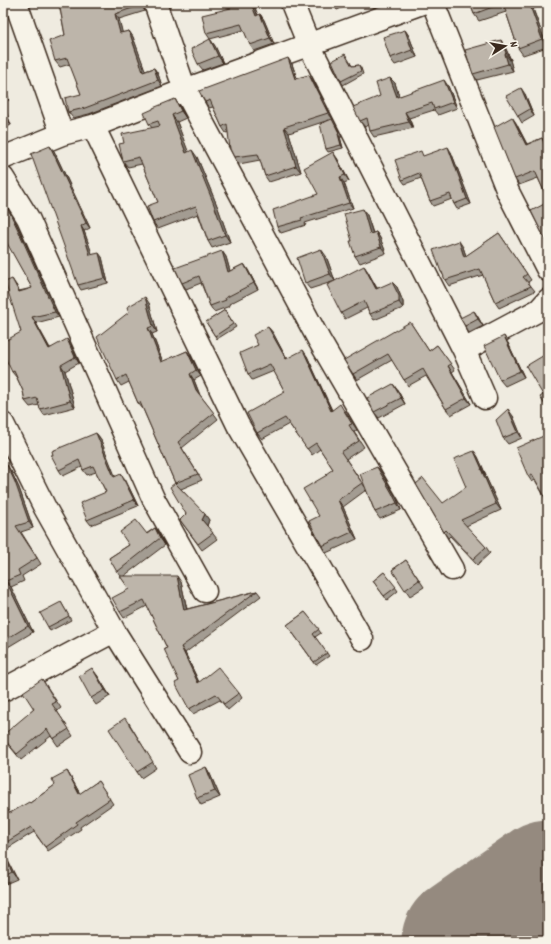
<svg xmlns="http://www.w3.org/2000/svg" width="551" height="944" viewBox="0 0 551 944" font-family="Dekko,sans-serif">
  <style>
    .lines { fill: none; stroke-linecap: round; stroke-linejoin: round }
    .runway { stroke: #958a7f; stroke-width: 125 }
    .minor-casing { stroke: #3b2a1e; stroke-width: 25 }
    .minor { stroke: #f7f3e8; stroke-width: 22 }
    .wall { fill: #a39c92; stroke: #3b2a1e }
    .shaded-wall { fill: #847f77; stroke: #3b2a1e }
    .building { fill: #bdb5aa; stroke: #3b2a1e }
  </style>
  <rect width="100%" height="100%" fill="#efebe0"/>
  <filter id="ink" filterUnits="userSpaceOnUse"><feTurbulence type="fractalNoise" baseFrequency=".025" numOctaves="2"/><feDisplacementMap in="SourceGraphic" scale="8" xChannelSelector="R" yChannelSelector="G"/><feConvolveMatrix kernelMatrix="1 2 1 2 8 2 1 2 1" color-interpolation-filters="sRGB"/></filter>
  <g filter="url(#ink)">
    <g class="lines">
      <path class="runway" d="M464,941L548,882"/>
      <defs>
        <path id="minor" d="M16,3L62,134
          M155,3L185,90L319,340L452,569
          M292,3L309,45L464,350L485,398
          M433,3L508,192L548,270
          M93,126L238,425L362,639
          M3,158L62,134L93,126L185,90L422,3
          M3,178L28,218L153,498L205,591
          M464,350L539,310L548,300
          M3,424L45,508L114,631L190,752
          M3,690L114,631"/>
      </defs>
      <use href="#minor" class="minor-casing"/>
      <use href="#minor" class="minor"/>
    </g>
    <path class="wall" d="M32,3H51L35,6Z
      M59,3H143L145,11L119,19L122,33L129,31L133,37L145,71L154,68L158,74L162,86L89,114L73,118L68,112L81,94L70,64L60,67L55,61L65,35Z
      M229,3H253L258,15L260,14L264,20L274,44L254,51L250,45L244,30L210,39L206,33L231,8Z
      M332,3H353L337,10Z
      M369,3H385L373,7Z
      M470,3H539L540,6L533,9L547,47L523,55L518,48L506,12L479,21L474,14Z
      M405,30L409,36L417,57L395,65L390,58Z
      M210,39L215,46L223,63L203,70L198,64Z
      M505,47L511,60H510L513,71L477,80L473,74Z
      M345,54L352,66L359,65L361,68L363,74L343,85L341,81Z
      M292,64L297,78L309,75L313,81L333,119H332L342,137H340L343,148L328,152L326,149L329,120L289,133L301,172L269,182L265,176L260,160L239,164L234,157L228,132L226,133L222,127L213,107L209,108L205,102Z
      M3,83L9,100L3,102Z
      M395,83L399,96L448,86L457,108L438,115L434,110L409,118L413,128L374,137L370,131L369,125L365,127L360,121L380,96Z
      M525,94L534,116L522,123L518,116Z
      M3,104L11,125L3,129Z
      M179,106L186,118L177,122L188,152L197,157L218,208L230,242L212,248L208,241L198,214L158,229L153,222L158,202L142,164L128,167L123,161L124,143L152,128L149,124Z
      M512,117L516,123L527,144L542,138L546,144L548,149V200L538,178L519,185L515,179Z
      M54,151L90,228L84,231L92,254L102,257L108,283L81,290L78,285Z
      M451,152L471,204L457,209L454,204L452,199L433,206L430,201L421,178L405,184L402,180L424,156Z
      M337,158L349,181L344,183L353,208L305,223L306,225L281,233L277,227L318,194Z
      M3,202L14,219L23,238L59,317L36,323L50,348L71,345L79,363L65,371L75,407L44,415L40,409L39,405L30,407L25,401L23,391L17,378L12,372L21,332L16,285L19,291L32,288L7,242L3,244Z
      M367,215L373,233L376,232L380,238L386,253L360,263L355,256L352,241Z
      M499,233L531,280L528,282L531,286L535,291L499,308L495,302L483,275L449,286L445,280L444,276L441,272L463,247L466,256Z
      M222,251L226,257L230,271L244,264L248,270L258,289L229,304L230,306L214,312L210,306L201,283L186,289L182,283Z
      M326,256L335,281L310,289L305,283Z
      M364,266L368,272L377,288L397,287L403,302V308L374,320L370,314L367,308L345,319L341,313Z
      M149,303L157,332L152,334L163,362L187,351L191,357L201,376L194,380L200,395L218,419L182,448L202,480L181,489L209,520L207,526L217,539L202,550L180,520L186,514L175,483L143,409L138,403L129,382L121,386L117,380Z
      M225,310L236,327L217,339L206,322Z
      M474,311L478,317L483,326L469,333L465,326Z
      M410,322L429,351L437,345L455,370L452,372L471,404L451,415L446,409L426,376L408,386L392,360L357,380L353,374Z
      M268,327L273,333L286,358L307,356L332,410L345,411L357,430L354,432L364,447L346,459L365,487L377,467L382,473L397,499L401,510L380,519L375,512L366,490L343,507L357,539L326,553L322,546L319,516L327,475L333,469L320,449L312,455L289,424L262,439L257,433L285,392L274,371L252,380L248,374L258,345Z
      M508,343L524,377L505,386L500,380Z
      M393,384L398,391L405,404L379,418L374,412Z
      M513,416L522,438L508,444L503,438Z
      M96,433L100,438L115,477L125,479L138,506L91,525L87,520L106,492L96,472L87,475L83,470L82,467L63,476L59,470Z
      M548,434V503L535,480L532,482L528,476Z
      M474,451L478,457L486,475H485L501,510L466,526L486,547L490,553L477,565L450,536L448,538L444,532L466,487Z
      M11,471L19,488L33,528L21,532L41,564L22,576L24,581L11,587L33,632L3,650V616H4L7,539Z
      M155,528L165,545L124,576L181,582L187,609L257,591L261,596L185,653L199,682L239,693L242,698L228,710L220,700L193,714L189,709L167,648L147,606L124,618L120,612L129,589L109,558Z
      M406,560L424,587L410,596L392,570Z
      M384,572L398,591L387,600L373,581Z
      M61,602L71,620L50,631L48,627Z
      M305,612L321,633L315,637L329,656L316,665L287,625Z
      M97,675L110,696L96,705L91,698Z
      M42,679L61,708L57,711L73,736L58,746L51,736L21,760L3,738L34,709Z
      M129,723L156,768L141,778L137,772Z
      M206,767L210,774L220,797L201,805L197,798Z
      M67,771L70,776L80,794L98,781L113,804L80,827L81,829L48,851L34,832L8,848L3,841L10,813L30,803L55,785Z
      M3,851L17,879L3,885Z"/>
    <path class="shaded-wall" d="M140,3H143L145,11L141,5Z
      M251,3H253L260,22L256,16Z
      M529,3L533,9L547,47L542,39Z
      M115,14L119,19L124,39L120,33Z
      M260,14L264,20L274,44L270,38Z
      M405,30L409,36L417,57L412,50Z
      M129,31L133,37L148,78L143,72Z
      M210,39L215,46L223,63L218,56Z
      M501,40L505,47L511,60L506,53Z
      M505,54L510,60L513,71L508,64Z
      M288,58L292,64L299,85L295,79Z
      M154,68L158,74L162,86L158,80Z
      M309,75L313,81L333,119L328,113Z
      M390,78L395,83L401,103L397,97Z
      M444,80L448,86L457,108L453,102Z
      M3,83L9,100L5,94L3,89Z
      M521,88L525,94L534,116L530,109Z
      M175,99L179,106L186,118L181,111Z
      M3,104L11,125L7,119L3,109Z
      M405,112L409,118L413,128L409,122Z
      M172,115L177,122L191,159L186,153Z
      M512,117L516,123L530,151L526,145Z
      M284,127L289,133L301,172L296,166Z
      M338,134L340,137L343,148L341,145Z
      M542,138L546,144L548,149V153Z
      M50,146L54,151L90,228L86,223Z
      M448,147L451,152L471,204L467,199Z
      M192,150L197,157L218,208L230,242L225,235Z
      M333,152L337,158L349,181L345,175Z
      M340,177L344,183L353,208L349,203Z
      M3,202L14,219L23,238L59,317L55,312Z
      M363,209L367,215L375,241L370,234Z
      M81,226L84,231L94,259L90,255Z
      M376,232L380,238L386,253L381,247Z
      M459,241L463,247L468,262L464,257Z
      M321,249L326,256L335,281L330,274Z
      M222,251L226,257L232,278L228,272Z
      M99,253L102,257L108,283L105,278Z
      M244,264L248,270L258,289L254,283Z
      M364,266L368,272L380,295L376,289Z
      M12,279L16,285L23,298L19,292Z
      M392,282L397,287L403,302V308L399,302Z
      M145,297L149,303L157,332L153,326Z
      M474,311L478,317L483,326L478,319Z
      M32,317L36,323L53,355L49,349Z
      M268,327L273,333L290,365L286,359Z
      M148,328L152,334L165,368L161,362Z
      M504,336L508,343L524,377L520,371Z
      M67,339L71,345L79,363L75,357Z
      M303,350L307,356L335,418L331,411Z
      M187,351L191,357L201,376L196,370Z
      M61,365L65,371L75,407L70,401Z
      M448,366L452,372L471,404L466,398Z
      M190,374L194,380L200,396L196,390Z
      M393,384L398,391L405,404L401,398Z
      M508,409L513,416L522,438L518,432Z
      M96,433L100,438L118,483L114,477Z
      M474,451L478,457L486,475L482,469Z
      M7,465L11,471L19,488L33,528L29,522Z
      M377,467L382,473L397,499L401,510L397,503Z
      M481,469L485,475L501,510L496,504Z
      M121,474L125,479L138,506L134,500Z
      M338,500L343,507L357,539L352,532Z
      M205,514L209,520L207,526L202,520Z
      M155,528L159,535L165,545L160,538Z
      M177,576L181,582L188,615L184,610Z
      M6,581L11,587L33,632L28,626Z
      M181,647L185,653L202,689L198,683Z
      M92,668L97,675L110,696L105,690Z
      M206,767L210,774L220,797L215,791Z
      M67,771L70,776L83,799L79,794Z
      M3,851L17,879L12,872L3,854Z"/>
    <path class="building" d="M59,3H140L141,5L115,14L120,33L129,31L143,72L154,68L158,80L85,108L68,112L65,98L81,94L67,58L55,61L49,41L65,35Z
      M229,3H251L256,16L260,14L270,38L250,45L241,24L206,33L202,15L231,8Z
      M470,3H529L542,39L518,48L503,3L474,14Z
      M405,30L412,50L390,58L383,37Z
      M210,39L218,56L198,64L191,49Z
      M501,40L506,53L505,54L508,64L473,74L465,50Z
      M345,54L352,66L359,65L361,71L341,81L332,61Z
      M288,58L295,79L309,75L328,113L284,127L296,166L265,176L258,154L234,157L230,149L227,124L222,127L210,100L205,102L199,91Z
      M390,78L397,97L444,80L453,102L434,109L432,103L405,112L409,122L370,131L367,118L360,121L353,107L380,96L376,83Z
      M521,88L530,109L518,116L506,96Z
      M548,88V97L544,91Z
      M175,99L181,111L172,115L186,153L192,150L213,202L225,235L208,241L196,206L153,222L147,206L158,202L139,157L123,161L119,144L124,143L122,134L160,126L158,121L149,124L144,113L153,109V108Z
      M3,109L7,119L3,121Z
      M512,117L526,145L542,138L548,153V200L535,171L515,179L494,127Z
      M332,119L339,133L338,134L341,145L326,149L320,124Z
      M50,146L86,223L81,226L90,255L99,253L105,278L78,285L31,154Z
      M448,147L467,199L454,204L450,194L430,201L419,173L402,180L395,160L421,151L423,156Z
      M333,152L345,175L340,177L349,203L301,218L302,220L277,227L273,210L318,194L304,168Z
      M3,202L10,213L19,232L55,312L32,317L49,349L67,339L75,357L61,365L70,401L40,409L37,398L25,401L23,391L14,371L12,372L3,353V342L21,332L5,282L12,279L19,292L32,288L3,236Z
      M548,202V245L531,211Z
      M363,209L370,234L376,232L381,247L355,256L350,241H352L344,214Z
      M499,233L527,274L523,277L531,286L495,302L480,269L445,280L442,272H441L433,250L459,241L464,257Z
      M321,249L330,274L305,283L297,258Z
      M222,251L228,272L244,264L254,283L225,298L226,300L210,306L199,276L182,283L175,268Z
      M364,266L376,289L392,282L399,296V302L370,314L364,301L341,313L327,285Z
      M145,297L153,326L148,328L161,362L187,351L196,370L190,374L196,390L214,413L178,442L198,474L175,483L205,514L202,520L213,533L198,544L180,520L186,514L170,487L175,483L140,402L138,403L126,375L117,380L97,337L129,312L127,307Z
      M225,310L233,324L215,336L206,322Z
      M474,311L478,319L465,326L460,318Z
      M410,322L429,351L437,345L451,364L448,366L466,398L446,409L423,369L404,380L388,354L353,374L344,360Z
      M268,327L286,359L303,350L331,411L340,404L352,424L349,425L359,441L341,452L362,483L338,500L352,532L322,546L309,521L319,516L303,489L327,475L326,474L333,469L316,443L307,449L285,418L257,433L247,413L285,392L270,364L248,374L240,353L258,345L253,335Z
      M504,336L520,371L500,380L484,346Z
      M546,354L548,357V410L540,397L543,395L526,366Z
      M393,384L401,398L374,412L367,398Z
      M508,409L518,432L503,438L496,420Z
      M96,433L114,477L121,474L134,500L87,520L80,503L106,492L93,466L83,470L79,460L59,470L51,455H53L52,451Z
      M548,434V502L532,474L528,476L516,448Z
      M474,451L482,469H481L496,504L461,520L486,547L473,559L446,530L444,532L416,484L423,478L443,503L466,487L454,459Z
      M7,465L15,482L29,522L16,526L37,558L18,570L20,575L6,581L28,626L3,641V616H4L3,614V541L7,539L3,530V467Z
      M377,467L392,493L397,503L375,512L360,474Z
      M136,520L147,534L155,528L160,538L117,572L109,558L129,545L120,532Z
      M406,560L419,580L405,590L392,570Z
      M384,572L396,587L384,596L373,581Z
      M120,576H177L184,610L257,591L181,647L198,683L218,667L239,693L224,704L216,694L189,709L175,683L179,681L164,649L167,648L144,600L120,612L112,598L129,589Z
      M61,602L69,616L48,627L40,613Z
      M305,612L319,629L313,634L327,653L314,662L287,625Z
      M92,668L105,690L91,698L79,676Z
      M42,679L56,702L52,704L69,729L53,739L47,729L17,754L3,738V735L34,709L23,692Z
      M125,718L153,762L137,772L109,729Z
      M206,767L215,791L197,798L188,775Z
      M67,771L79,794L98,781L110,799L76,822L77,824L45,847L31,827L5,843L3,840V804L10,813L29,802L30,803L55,785L52,779Z
      M3,854L12,872L3,877Z"/>
  </g>
  <rect width="551" height="944" fill="none" stroke="#f7f3e8" stroke-width="16"/>
  <rect x="8" y="8" width="535" height="928" fill="none" stroke="#3b2a1e" stroke-width="1.5" filter="url(#ink)"/>
  <g transform="translate(505 46) rotate(79)" stroke="#f7f3e8" stroke-width="3" paint-order="stroke">
  <path d="M0-3L7 15L0 10L-7 15Z" fill="#3b2a1e"/>
  <text y="-6" font-size="11" font-weight="bold" text-anchor="middle" fill="#3b2a1e">N</text>
  </g>
</svg>
